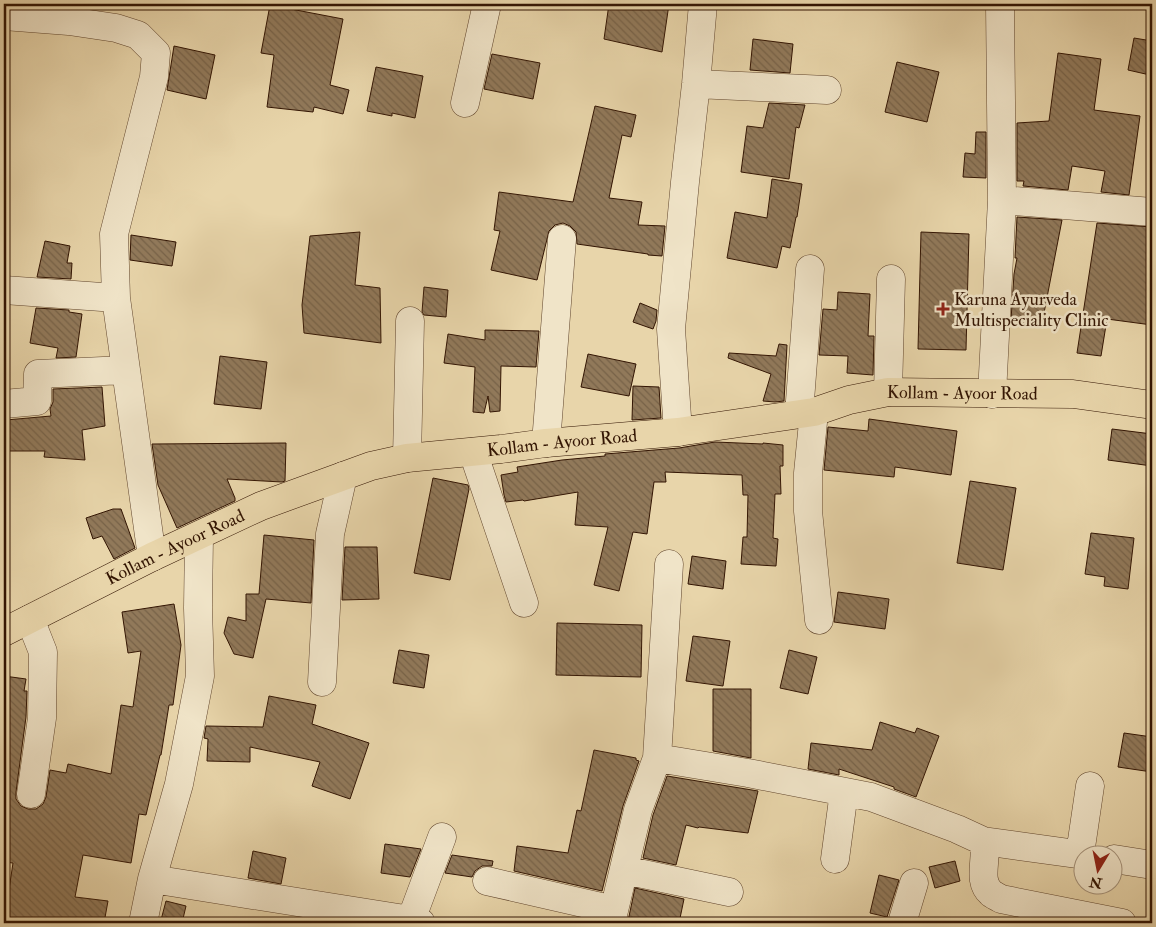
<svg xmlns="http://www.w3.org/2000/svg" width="1156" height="927" viewBox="0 0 1156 927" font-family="'IM FELL Double Pica',serif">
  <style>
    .building { fill: url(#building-back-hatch); stroke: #331503 }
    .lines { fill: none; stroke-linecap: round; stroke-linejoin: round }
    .minor-casing { stroke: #60452d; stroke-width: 29 }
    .major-casing { stroke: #331503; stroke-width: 29 }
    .minor { stroke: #f0e4c8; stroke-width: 28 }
    .major { stroke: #e8d5aa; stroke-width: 28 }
    .poi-dot { fill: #8f2418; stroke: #f0e4c8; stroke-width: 2 }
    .labels { text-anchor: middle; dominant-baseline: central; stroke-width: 5; stroke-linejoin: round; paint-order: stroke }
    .poi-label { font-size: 18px; fill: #331503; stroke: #f0e4c8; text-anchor: start }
    .street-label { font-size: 18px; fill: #331503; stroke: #f0e4c8 }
  </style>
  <defs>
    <pattern id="building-back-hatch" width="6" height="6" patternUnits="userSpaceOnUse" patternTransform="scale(1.25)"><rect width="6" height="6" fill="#91795a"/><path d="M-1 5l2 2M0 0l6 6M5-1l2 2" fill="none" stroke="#776248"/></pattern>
  </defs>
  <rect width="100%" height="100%" fill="#e8d5aa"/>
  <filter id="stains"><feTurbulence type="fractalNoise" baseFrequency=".004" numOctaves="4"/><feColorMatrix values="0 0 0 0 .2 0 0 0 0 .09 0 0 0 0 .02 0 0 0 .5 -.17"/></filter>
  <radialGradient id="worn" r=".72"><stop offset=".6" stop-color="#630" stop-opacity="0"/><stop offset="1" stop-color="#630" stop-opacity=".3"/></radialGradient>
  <path class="building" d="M609,4H669L662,52L604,39Z
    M270,5L343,19L330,85L349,90L343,114L314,107L313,112L267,107L274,55L261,53Z
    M1134,38L1152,41V62L1150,75L1128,70Z
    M753,39L793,44L790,73L750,70Z
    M174,46L215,55L206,99L167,90Z
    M1058,53L1101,59L1094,110L1140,116L1129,195L1101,192L1105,171L1072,166L1068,190L1023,186L1024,181H1017V123L1049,121Z
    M492,54L540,63L533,99L484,89Z
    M897,62L939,72L927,122L885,112Z
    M376,67L423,76L415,118L392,113V116L367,111Z
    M769,103L805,105L799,128L796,127L789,179L741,172L747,126L763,128Z
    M595,106L636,115L631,137L622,135L609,198L642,202L638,225L665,226L662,256L648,255V254L577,244L576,232L570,226L563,223L555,225L549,231L537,280L491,270L500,231L494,230L499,192L573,202Z
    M976,132H986V178L963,177L965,153L975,154Z
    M772,179L802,184L797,217H796L790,248L782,246L777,268L727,258L735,212L767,218Z
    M1017,217L1062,220L1044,313L1043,326L1011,320L1014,274L1017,258H1015Z
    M1097,223L1152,227V325L1107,319L1101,356L1077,353Z
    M360,232L355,285L380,288L381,343L304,333L302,305L310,236Z
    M921,232L969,234L966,350L918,349Z
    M131,235L176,242L172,266L130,260Z
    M45,241L70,246L67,263H72L71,279L37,277Z
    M424,287L448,290L446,317L424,315L422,312Z
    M838,292L870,294L868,336H874L873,375L847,373L848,356L819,355L823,309L837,310Z
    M640,303L657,310L656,321L653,329L633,322Z
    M36,308L69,310V312L82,314L76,357L56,358L58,348L30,343Z
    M485,330L539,331L536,367L501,366L500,411L490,412L488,396L484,413L473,412L475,367L444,363L448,334L485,340Z
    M779,344L787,345L784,401L775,402L763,401L771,374L728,358L729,353L776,356Z
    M588,354L636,364L629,396L581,387Z
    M220,356L267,362L261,409L214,404Z
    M633,386L659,387L661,418L632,420Z
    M102,387L105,426L82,430L85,460L44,457L45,451H6V420L51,416L50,409L53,402V389Z
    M869,419L957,431L951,475L895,467L894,477L824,470L828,427L868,431Z
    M1112,429L1152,434V466L1108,460Z
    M715,442L763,444V443L783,445V466H780L781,494H775L773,538L778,539L776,566L741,564L743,537H747L748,495H743L742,475L665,472L666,482H654L647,534L633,532L619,591L594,585L608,527L575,525L578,492L524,501L523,500L506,502L504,495L501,475L518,472L517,467L562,460L605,456V454L679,448Z
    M286,443L285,481L282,482L227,479L235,498V501L177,528L158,485L152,444Z
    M433,478L468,485L469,489L450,580L414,573Z
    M970,481L1016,488L1003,570L957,563Z
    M113,509H121L135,548L114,559L102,536L93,539L86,518Z
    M1091,533L1134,538L1128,589L1104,586L1105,577L1085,574Z
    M264,535L314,540L311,603L266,599L253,658L234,654L224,633L228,617L246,621V594H259Z
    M345,547H377L379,599L342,600Z
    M692,556L726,561L723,589L688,584Z
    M838,592L889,599L885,629L834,622Z
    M174,604L181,645L173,705H169L161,755H160L146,815L139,814L131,863L83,855L75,897L108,901L104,923H4L13,863L4,862V676L26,679L24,691H27L26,717L16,792V799L21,806L28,809H36L43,804L46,797L50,770L66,773L68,764L111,774L121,705L133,707L141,651L128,653L122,612Z
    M557,623L642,625L641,677L556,675Z
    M693,636L730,641L723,686L686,681Z
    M399,650L429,655L424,688L393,683Z
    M789,650L817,657L808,694L780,688Z
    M713,689H751V758L713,751Z
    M269,696L316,705L312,724L369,743L350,799L312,786L320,762L250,747V762L207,761L208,739L204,738L206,726L263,727Z
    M880,722L915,733L917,728L939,736L916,797L894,789V787L839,769V775L808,769L811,743L872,750Z
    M1124,733L1152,737V772L1118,767Z
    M594,750L636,758V760L639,761L623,806L602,891L514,871L517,846L568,853L577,810L581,811Z
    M667,776L758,791L748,833L699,827L698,828L686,825L676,865L643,858L653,815Z
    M385,844L421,849L410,877L381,873Z
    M253,851L286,858L281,884L248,878Z
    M452,855L493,861L492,866H482L475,871L472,877L445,873Z
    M955,861L960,881L935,888L929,867Z
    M879,875L899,880L887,917L870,913Z
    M635,888L684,899L679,923H638L628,921Z
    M166,901L186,906L182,923H172L161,920Z"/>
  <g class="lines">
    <defs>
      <path id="minor" d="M4,16L69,21L116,28L138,35L156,53L154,77L114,234L116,298L152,557
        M696,84L827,90
        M465,103L487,4
        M1002,200L1152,212
        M4,290L116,298
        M888,392L891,279
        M992,394L1002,200L1000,4
        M4,404L37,401L38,374L125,370
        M814,412L808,473V511L819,620
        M799,414L810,269
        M678,432L671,329L685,182L696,84L703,4
        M546,443L562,239
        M473,452L524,603
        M407,458L410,321
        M30,619L43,652L42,718L31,794
        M322,682L330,534L343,476
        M657,758L748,773L871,797L957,829L983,841C989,857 976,880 991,893C993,895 998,897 1001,899L1122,923
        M983,841L1084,855
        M1080,854L1090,786
        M835,859L844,792
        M1114,859L1152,865
        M624,870L729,892
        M152,879L411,920L421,923
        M487,881L614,910
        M411,920L442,837
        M143,923L152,879L179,784L200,676L198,608L199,536
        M611,923L638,810L657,758L669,564
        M902,923L914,883"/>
      <g id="major">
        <path id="s1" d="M4,632L152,557L261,506L371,466L407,458L501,449L546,443L678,432L814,412L849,400L888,392L1073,394L1152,405"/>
      </g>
    </defs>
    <use href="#minor" class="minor-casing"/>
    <use href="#major" class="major-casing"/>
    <use href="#minor" class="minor"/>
    <use href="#major" class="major"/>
  </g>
  <path class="poi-dot" d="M940.5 301.5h5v5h5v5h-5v5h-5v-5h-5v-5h5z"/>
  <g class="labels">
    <g class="poi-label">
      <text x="954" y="299">Karuna Ayurveda<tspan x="954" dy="21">Multispeciality Clinic</tspan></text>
    </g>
    <g class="street-label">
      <text stroke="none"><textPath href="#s1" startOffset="1001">Kollam - Ayoor Road</textPath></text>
      <text stroke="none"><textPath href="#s1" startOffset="596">Kollam - Ayoor Road</textPath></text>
      <text stroke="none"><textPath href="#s1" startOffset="191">Kollam - Ayoor Road</textPath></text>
    </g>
  </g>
  <rect width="1156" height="927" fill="none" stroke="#e8d5aa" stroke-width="20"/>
  <rect x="5" y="5" width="1146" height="917" fill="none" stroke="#331503" stroke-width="2.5"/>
  <rect x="10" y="10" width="1136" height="907" fill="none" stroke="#331503"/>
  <g transform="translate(1098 870) rotate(190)"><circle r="24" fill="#f0e4c8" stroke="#a49179"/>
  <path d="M0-4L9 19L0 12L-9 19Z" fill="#8f2418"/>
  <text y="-8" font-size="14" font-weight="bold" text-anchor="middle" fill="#331503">N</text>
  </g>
  <rect width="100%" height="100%" filter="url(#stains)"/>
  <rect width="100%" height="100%" fill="url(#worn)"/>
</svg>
